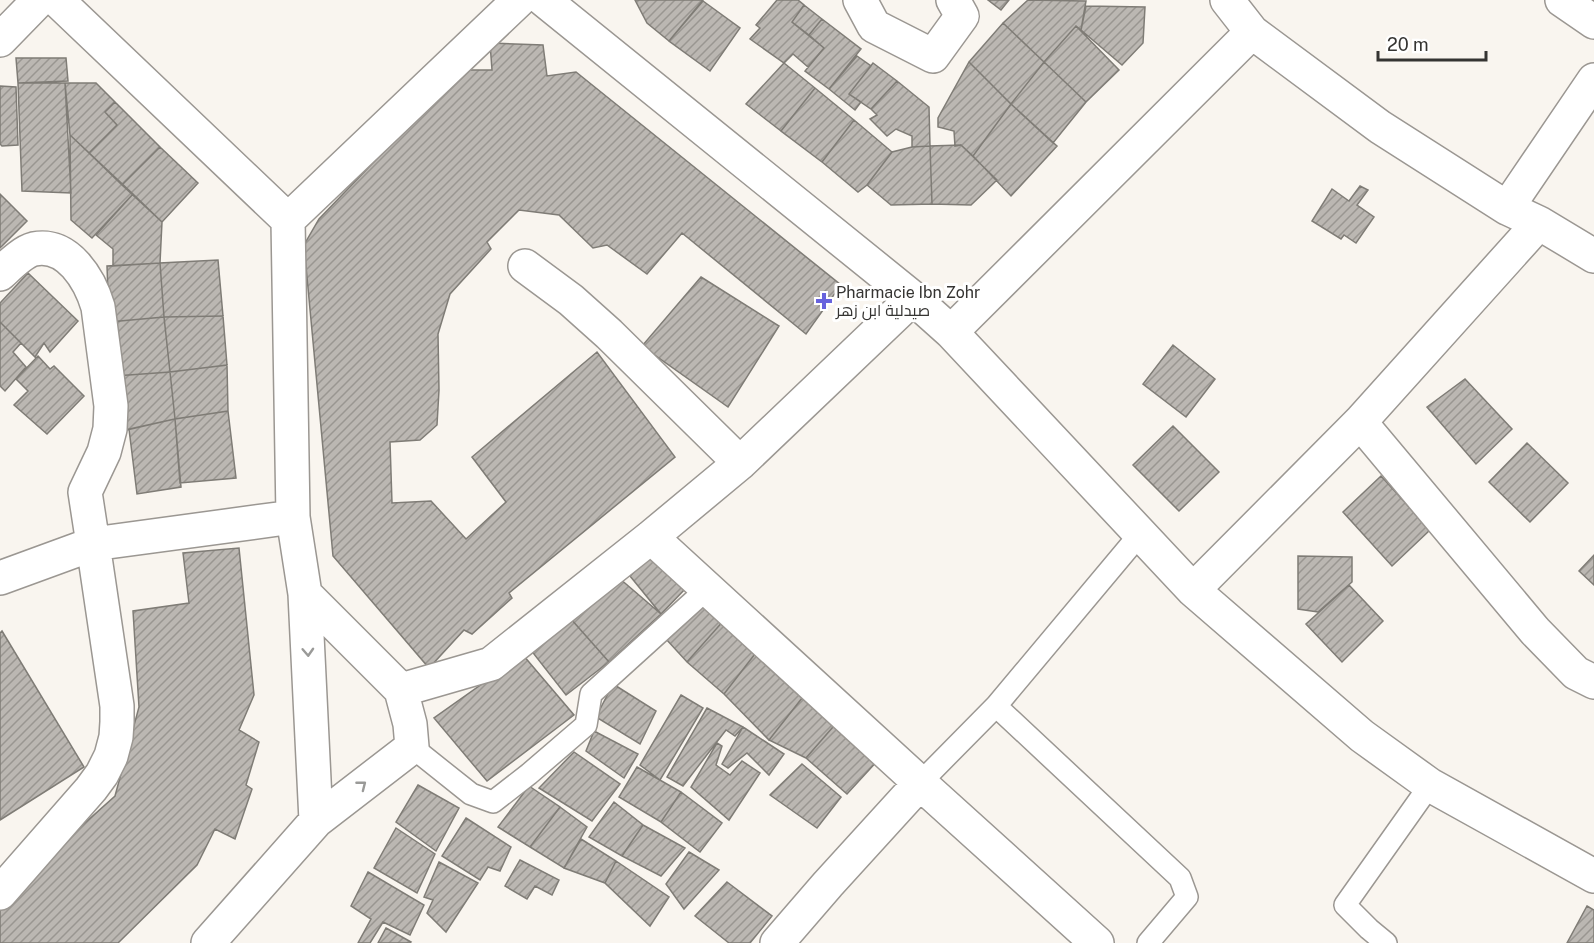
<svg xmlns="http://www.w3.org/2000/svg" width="1594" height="943" viewBox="0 0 1594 943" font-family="'Public Sans',Cairo,sans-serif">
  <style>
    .building { fill: url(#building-hatch); stroke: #7f7c76; stroke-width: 1.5 }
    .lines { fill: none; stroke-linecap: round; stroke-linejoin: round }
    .lane-casing { stroke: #9b9792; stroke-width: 24 }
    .street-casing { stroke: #9b9792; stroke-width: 36 }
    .lane { stroke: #fff; stroke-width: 21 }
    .street { stroke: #fff; stroke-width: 33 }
    .oneway { stroke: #9a9a98 }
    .poi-dot { fill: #6863dd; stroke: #fff; stroke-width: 2 }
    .labels { text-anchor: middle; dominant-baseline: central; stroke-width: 6; stroke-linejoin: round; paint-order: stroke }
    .poi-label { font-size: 16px; fill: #353432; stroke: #fff; text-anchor: start }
  </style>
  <defs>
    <pattern id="building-hatch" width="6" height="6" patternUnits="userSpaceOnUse" patternTransform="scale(1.5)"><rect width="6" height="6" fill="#bbb7b2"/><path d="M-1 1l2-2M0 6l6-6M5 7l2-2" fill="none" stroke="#999691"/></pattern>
  </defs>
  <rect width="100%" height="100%" fill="#f9f5ef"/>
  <path class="building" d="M635,0H703L669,41L647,23Z
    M777,0H798L804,5L792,22L824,48L808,67L793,54L784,63L750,39L760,28L756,25Z
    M988,0H1009L1001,10Z
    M1028,0L1086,1L1081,30L1076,26L1044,62L1003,23Z
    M703,1L740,28L710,71L669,41Z
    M804,5L822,19L809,35L792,22Z
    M1086,6L1145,7L1143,43L1122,65L1081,30Z
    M822,19L861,49L829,89L805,71L824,48L809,35Z
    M1003,23L1044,62L1011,104L969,62Z
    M1076,26L1119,70L1086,102L1044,62Z
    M490,43L543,45L547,76L576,72L841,285L806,334L682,233L647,274L607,245L593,248L559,215L519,210L487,242L491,249L450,294L438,334L439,390L437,425L420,440L390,442L392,503L431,501L466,539L506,502L472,457L597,352L675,457L509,593L512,598L472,634L464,630L429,668L333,556L304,245L319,219L462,70H492Z
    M857,56L871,66L849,94L861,102L855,110L829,89Z
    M16,58H66L68,81L18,83Z
    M969,62L1011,104L973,156L961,145L955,146L954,131L938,127V118Z
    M1044,62L1086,102L1053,143L1011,104Z
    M784,63L815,88L781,131L746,104Z
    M873,63L897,81L871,109L849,94Z
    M897,81L929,107L930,146L912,147V136L896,129L887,136L870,119L877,115L871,109Z
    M18,83H65L71,193L22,191Z
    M65,83H96L115,102L105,112L117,125L89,153L70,135Z
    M0,86L16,87L18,145L2,146L0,144Z
    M815,88L854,120L822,162L781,131Z
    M115,102L160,147L122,185L89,153L117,125L105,112Z
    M1011,104L1057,146L1011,196L973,156Z
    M854,120L892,152L867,185L858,192L822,162Z
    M70,135L133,194L92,238L71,220Z
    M961,145L997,180L971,205L932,204L930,146Z
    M930,146L932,204L891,205L867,185L892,152L912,147Z
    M160,147L198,183L162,222L122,185Z
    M1360,186L1368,190L1357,205L1374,217L1356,243L1344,235L1341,239L1312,221L1332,189L1349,201Z
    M0,194L27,221L0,248Z
    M133,194L162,222L160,263L113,266V249L96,235Z
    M218,260L223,316L164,317L160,263Z
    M160,263L164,317L109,322L107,266Z
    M28,273L78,321L50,352L44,343L35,357L0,322V303Z
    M701,277L779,326L728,407L642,346Z
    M223,316L227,365L170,372L164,317Z
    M164,317L170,372L115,376L109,322Z
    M0,322L21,343L13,352L26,367L5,391L0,386Z
    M1173,345L1215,379L1186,417L1143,384Z
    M38,356L50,369L54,366L84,396L47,434L14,405L28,391L16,379Z
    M227,365L228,411L175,419L170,372Z
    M170,372L175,419L122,431L115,376Z
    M1465,379L1512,429L1476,464L1427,407Z
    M228,411L236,478L180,483L175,419Z
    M175,419L181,487L137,494L129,429Z
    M1173,426L1219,472L1179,511L1133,465Z
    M1527,443L1568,483L1530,522L1489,482Z
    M1381,476L1430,530L1392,566L1343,512Z
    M239,548L254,695L239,730L259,742L246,785L252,789L235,839L215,829L197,865L118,943H0V905L30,872L115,796L139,707L133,611L189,603L183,553Z
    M653,553L686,588L661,614L630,576Z
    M1594,555V585L1579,571Z
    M1298,556L1352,557V582L1318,612L1298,609Z
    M619,578L661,614L609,662L571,619Z
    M1349,585L1383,621L1342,662L1306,624Z
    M701,602L725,619L687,662L666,639Z
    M571,619L609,662L566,695L530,649Z
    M725,619L758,650L724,694L687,662Z
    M2,631L84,767L0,820V633Z
    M758,650L806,693L769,740L724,694Z
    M523,655L574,715L487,781L434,718Z
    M613,684L656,711L640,744L596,717Z
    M806,693L839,720L806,758L769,740Z
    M681,695L703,708L660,780L640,765Z
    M707,708L743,727L735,736L726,730L683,786L667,777Z
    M839,720L880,758L847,794L806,758Z
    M743,727L784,754L769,775L747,753L728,768L722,764Z
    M594,731L638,754L624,778L586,751Z
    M717,743L722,746L716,765L730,775L742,761L760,773L729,820L691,787Z
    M574,752L620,784L592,821L539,788Z
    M802,764L841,797L817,828L770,795Z
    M637,767L681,792L661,822L619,797Z
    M418,785L459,808L436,851L396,822Z
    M529,786L560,807L530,847L498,827Z
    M681,792L722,823L700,852L661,822Z
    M614,802L643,825L622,856L589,837Z
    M560,807L587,827L564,868L530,847Z
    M466,818L511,847L500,871L488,867L480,880L442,856Z
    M643,825L685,848L661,876L622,856Z
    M396,828L435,854L417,893L374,868Z
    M581,839L616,861L605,883L564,868Z
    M689,852L719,870L684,909L666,884Z
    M520,860L559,880L552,895L535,886L527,899L505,886Z
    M616,861L669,897L650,926L605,883Z
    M439,862L478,883L446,932L427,913L433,900L424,897Z
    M368,872L424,905L410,935L383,922L370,943H358L371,919L351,906Z
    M727,882L772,916L750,943H729L695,916Z
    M1587,906L1594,910V943H1567Z
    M386,928L411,942L410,943H378Z"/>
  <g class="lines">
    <defs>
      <path id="lane" d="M996,706L1180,878L1187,897L1148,943
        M412,747L471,794L493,802L529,774L586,725L591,694L707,589
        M920,783L996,706L1140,534
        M1386,943L1369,929L1345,905L1430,785"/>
      <path id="street" d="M57,0L288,220L293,517L305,594L316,821
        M544,0L913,298L951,332L1193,590L1362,736L1430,785L1594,876
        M860,0L874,26L933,56L962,16L953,0
        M1227,0L1252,32L1380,127L1507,208L1539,223L1594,256
        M1562,0L1594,22
        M0,40L39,0
        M1507,208L1594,80
        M288,220L519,0
        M525,266L571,300L609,334L740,463
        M0,274C9,266 22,252 34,249C68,242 90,280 98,307L111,406L110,429L104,452L85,492L93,544L0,578
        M951,332L1252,32
        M1360,422L1535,631L1576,673L1594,682
        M651,537L920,783L1097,943
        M1193,590L1360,422L1539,223
        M401,690L491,664L651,537L740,463L913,298
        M0,893L91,789L102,774L111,756L116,737L117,722V706L93,544L293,517
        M208,943L316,821L412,747L410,724L401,690L305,594
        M777,943L828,884L920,783"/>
    </defs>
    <use href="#lane" class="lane-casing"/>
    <use href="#street" class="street-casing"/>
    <use href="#lane" class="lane"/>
    <use href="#street" class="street"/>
  </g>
  <defs><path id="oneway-chevron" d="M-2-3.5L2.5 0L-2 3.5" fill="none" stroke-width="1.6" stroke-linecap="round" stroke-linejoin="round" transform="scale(1.5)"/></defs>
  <g class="oneway">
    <use href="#oneway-chevron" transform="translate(308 652) rotate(87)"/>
    <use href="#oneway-chevron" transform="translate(362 785) rotate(-38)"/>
  </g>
  <path class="poi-dot" d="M821 292h6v6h6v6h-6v6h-6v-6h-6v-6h6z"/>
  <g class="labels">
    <g class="poi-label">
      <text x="836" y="292">Pharmacie Ibn Zohr<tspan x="836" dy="18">صيدلية ابن زهر</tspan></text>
    </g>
  </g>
  <path d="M1378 51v9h108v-9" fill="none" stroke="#353432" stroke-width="3"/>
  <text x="1387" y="51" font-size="18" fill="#353432" stroke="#ffffff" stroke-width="4.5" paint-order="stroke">20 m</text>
</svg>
